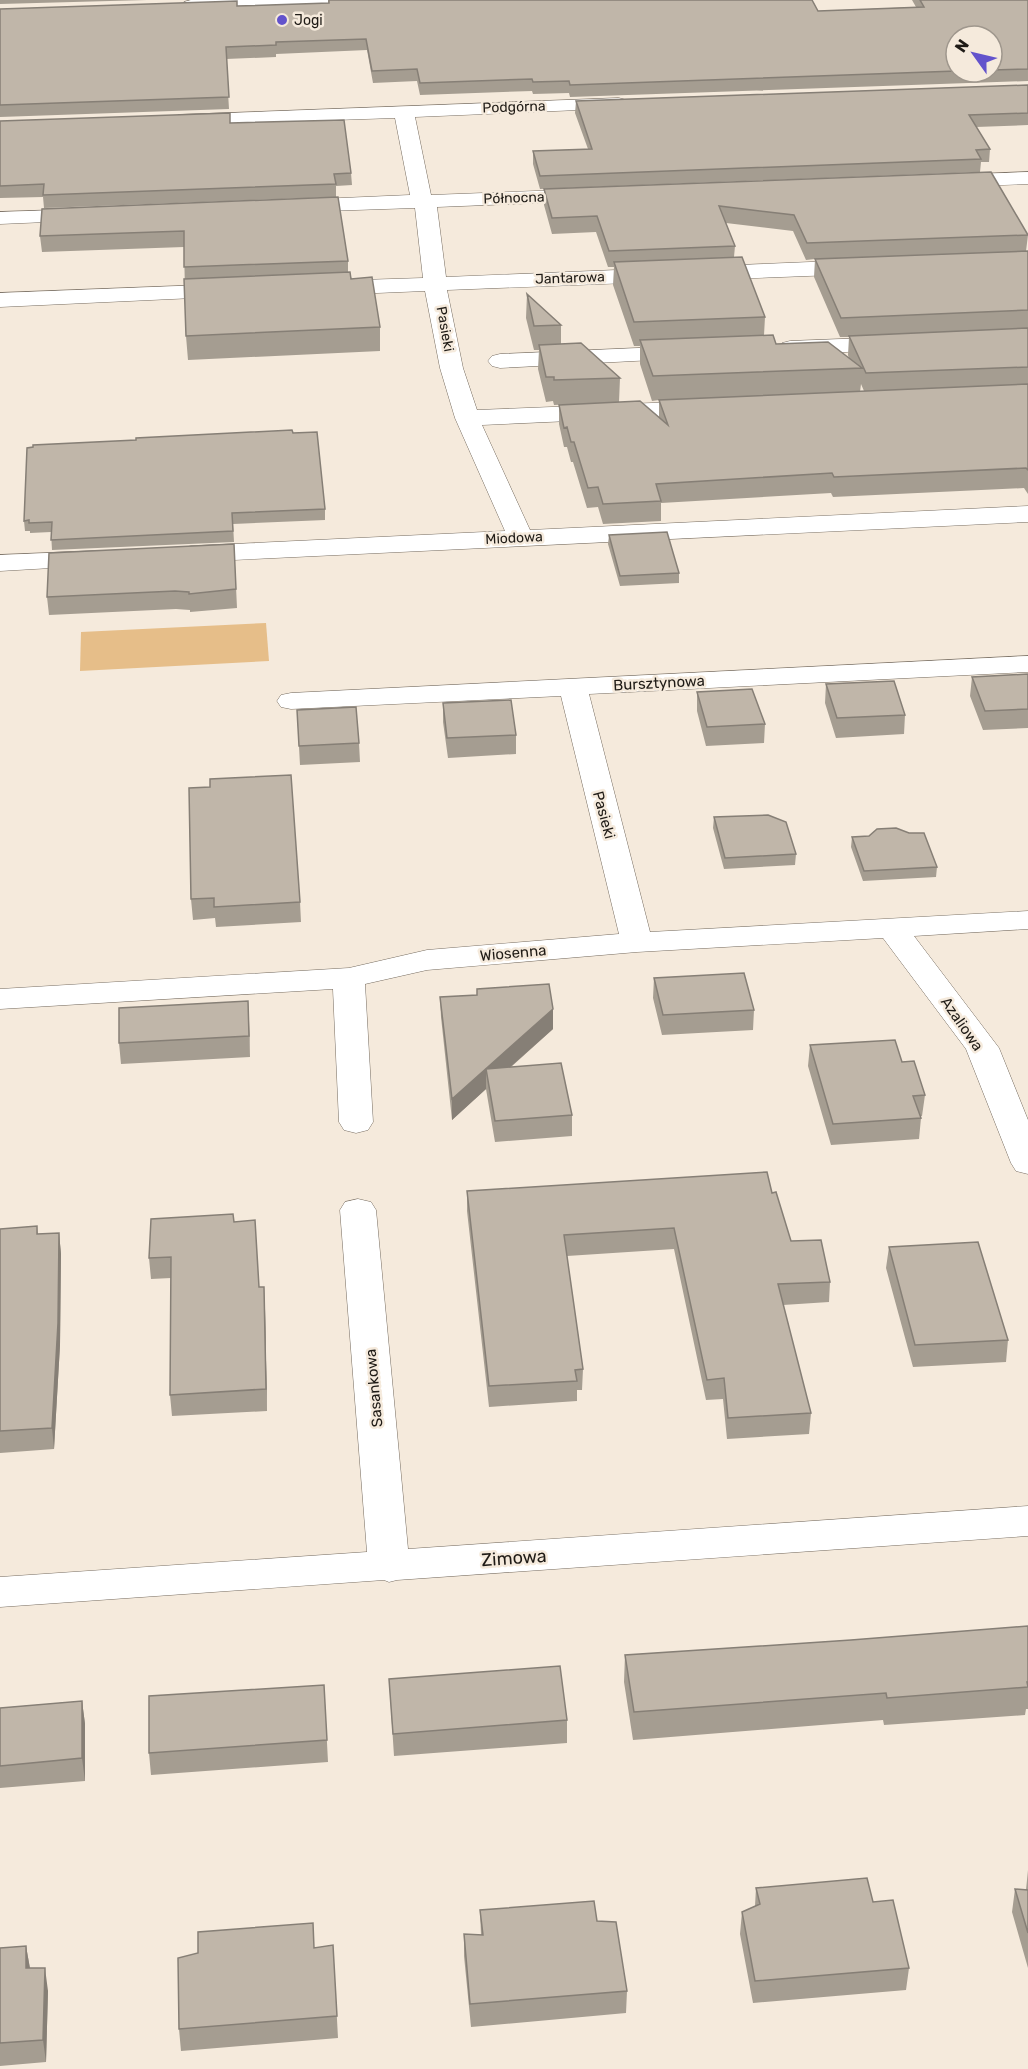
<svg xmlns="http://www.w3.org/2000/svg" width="1028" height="2069" viewBox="0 0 1028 2069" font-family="Rubik,sans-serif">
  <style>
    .green { fill: #e6be89 }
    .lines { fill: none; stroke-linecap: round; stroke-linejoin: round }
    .minor-casing { stroke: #766c60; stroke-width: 1 }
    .minor { fill: #fff; fill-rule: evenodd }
    .wall { fill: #a59d91; fill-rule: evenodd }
    .shaded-wall { fill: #867f76 }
    .building { fill: #c0b6a9; stroke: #867f76; stroke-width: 1.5 }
    .poi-dot { fill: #6353cc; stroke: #f5eadc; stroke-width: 2 }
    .labels { text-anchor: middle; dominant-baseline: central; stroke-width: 5; stroke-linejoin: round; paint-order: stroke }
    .far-poi-label { font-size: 14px; fill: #1f1b16; stroke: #f5eadc; text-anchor: start }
    .far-street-label { font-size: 14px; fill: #1f1b16; stroke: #f5eadc }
    .street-label { font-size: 15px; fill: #1f1b16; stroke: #f5eadc }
    .near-street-label { font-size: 18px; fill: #1f1b16; stroke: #f5eadc }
  </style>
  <rect width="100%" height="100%" fill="#f5eadc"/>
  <path class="green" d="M266,623L269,661L80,671L81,632Z"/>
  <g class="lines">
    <defs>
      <path id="minor" d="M191,0H387L384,4L378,5L184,10L182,6L184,2Z
        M619,98L626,100L629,104L626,108L415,117L431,195L589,189L596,191L600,195L596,199L589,201L437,207L446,277L859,260L867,262L870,267L867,272L859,274L447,290L463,368L477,410L702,401L711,403L714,408L711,413L702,415L482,425L530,530L1028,506V522L191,562L182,560L178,554L182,548L191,546L505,531L455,418L440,368L425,291L329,295L321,293L318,288L321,283L329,281L423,278L415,208L296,212L288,211L285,206L288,201L296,200L410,195L395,118L185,125L178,123L175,119L178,115Z
        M1028,172V184L949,187L942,185L939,181L942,177L949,175Z
        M85,209L93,210L96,215L93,220L0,224V212Z
        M229,284L237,286L240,291L237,296L0,307V293Z
        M894,337L902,339L906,344L902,349L790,355L782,353L778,348L782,343L790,341Z
        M684,346L692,348L696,353L692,358L500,368L492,366L488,361L492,356L500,354Z
        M94,551L103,553L107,559L103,565L0,571V555Z
        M1028,656V672L589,694L650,932L1028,911V929L914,936L999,1048L1028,1120V1174L1016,1171L1011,1163L966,1049L883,938L637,952L427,970L365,984L373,1122L368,1130L356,1133L344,1130L339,1122L333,989L0,1009V989L349,968L427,950L619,934L561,696L291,709L281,707L277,701L281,695L291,693Z
        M358,1199L371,1202L376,1210L408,1549L1028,1506V1536L397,1580L389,1582L384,1580L0,1607V1577L367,1552L340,1210L345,1202Z"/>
    </defs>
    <use href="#minor" class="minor-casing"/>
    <use href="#minor" class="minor"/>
  </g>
  <path class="wall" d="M0,0H147L0,4Z
    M328,0H812L818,11L916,7L912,0H1028V81L570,97L569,93L533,94L532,91L420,95L417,81L373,83L367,50L276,54V57L226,59L229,109L0,117V9L237,6L328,3ZM956,36H992V72H956Z
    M1028,85V125L976,127L990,149L989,162H981L980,172L540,189L533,164V151L588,149L575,113L576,101Z
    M0,121L230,123L351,173L352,185L336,186V197L44,208L43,197L0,198Z
    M544,189L1028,235L1026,251H1028V494L1024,488L833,497L831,493L661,503V521L603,524L598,507L587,508L573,462H571L567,447H564L559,424V405L581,404L554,405L553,401L546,402L538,369L539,350H534L526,318L527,294L561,325V344L620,378L619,402L659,417V400L652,401L640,364V346H634L613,285L614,267H608L596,232L552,234L544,205ZM726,223L793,231L806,260L815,259L814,277L840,337H849L848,355L849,359L776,344L764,335L765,317L734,257L735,246ZM861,384L864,391L860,392Z
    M338,197L348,261V272L380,327V351L188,360L186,336L184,247L42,252L40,236Z
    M293,433L325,509V520L233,524L234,542L52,550L51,532L30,533V531H25L24,521Z
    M609,535L679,573V583L620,586L608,544Z
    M234,544L237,608L190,612V610L176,609L49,615L47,597Z
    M1028,674V728L983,730L970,696L972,677Z
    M826,684L905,715L904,734L836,738L825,703Z
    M697,692L765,724L764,743L706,746L697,711Z
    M443,703L516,735V754L448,758L443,722Z
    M297,710L359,743L360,762L300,765Z
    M189,788L300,902L301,922L216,927L215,918L193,920L191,899Z
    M714,817L796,854L795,865L724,869L713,828Z
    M852,837L937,867L936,877L863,881L851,847Z
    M654,978L754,1010L753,1030L662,1035L653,998Z
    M477,989L553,1009V1029L511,1067L572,1115V1136L495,1142L486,1089L452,1120L441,1017L440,997L477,995Z
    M248,1001L250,1057L121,1064L119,1043Z
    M810,1045L902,1062L925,1095L922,1116H920L921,1118L919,1139L831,1145L808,1066Z
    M467,1191L772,1193L791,1241L830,1282L829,1302L783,1305L811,1413L809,1434L727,1439L723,1399L706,1400L674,1249L567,1256L583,1369L582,1390H577V1401L489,1407L467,1211Z
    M234,1222L259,1287L265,1309L267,1411L172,1416L170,1395L171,1278L151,1279L149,1258Z
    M37,1226L38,1234L59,1233L61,1254L60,1345L54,1449L0,1453V1229Z
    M889,1247L1008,1340L1006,1362L913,1367L886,1268Z
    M1028,1626V1709H1026L1025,1715L884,1725L883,1720L633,1740L624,1682L625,1655L851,1640Z
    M389,1679L567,1720V1743L394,1756Z
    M324,1685L328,1762L151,1775L149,1753Z
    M82,1701L85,1724V1781L0,1788V1708Z
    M1028,1870V1968L1012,1912L1015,1889L1026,1890Z
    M756,1888L873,1902L909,1968L906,1990L753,2003L740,1934L742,1912L755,1906Z
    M480,1910L597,1921L627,1991L626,2013L471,2027L464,1956V1934L481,1935Z
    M333,1945L338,2038L181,2051L179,2029L314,1948Z
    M26,1946L30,1968L48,1991L46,2062L0,2066V1948Z"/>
  <path class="shaded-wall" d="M248,1001L249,1021L250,1057L249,1036Z
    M553,1009V1029L489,1086L486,1069V1089L452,1120V1099Z
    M59,1233L61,1254L60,1345L54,1449L52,1428Z
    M264,1287L265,1309L267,1411L266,1389Z
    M82,1701L85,1724V1781L82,1758Z
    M26,1946L30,1969L26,1968Z
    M45,1968L48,1991L46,2062L43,2040Z"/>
  <path class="building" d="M329,0H812L818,11L924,7L920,0H1028V69L992,70V36H956V71L570,85L569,81L533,82L532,79L420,83L417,69L372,71L366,39L276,42V45L226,47L229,97L0,105V9L237,1V6L329,3Z
    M1028,85V113L969,115L990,149L976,150L981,159L540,176L533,151L592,149L576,101Z
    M230,113V123L344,120L351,173L334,174L336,184L43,195L44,184L0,186V121Z
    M991,172L1028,235L807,243L794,215L719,206L735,246L609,251L597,216L552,218L544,189Z
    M338,197L348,261L184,267V231L40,236L42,209Z
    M1028,251V310L841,318L815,259Z
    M742,257L765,317L634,322L614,262Z
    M350,272L351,279L372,277L380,327L186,336L184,279Z
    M527,294L561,325L534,326Z
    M1028,328V367L866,373L849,336Z
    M773,335L776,344L828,342L862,368L653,376L640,340Z
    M581,343L620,378L554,380V377H546L539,345Z
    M1028,384V470L1026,468L834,477L832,473L656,484L661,501L603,504L598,487L588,488L574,442H571L567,427L564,428L559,405L640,401L668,425L659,400Z
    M292,430L293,433L317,432L325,509L232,513L233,531L51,540L52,522L29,523V520L24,521L27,448L33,447V445L136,440V438Z
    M667,532L679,573L620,576L609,535Z
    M234,544L236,589L189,594V592L175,591L47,597L49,553Z
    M1028,674V709L985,711L972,677Z
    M894,681L905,715L837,718L826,684Z
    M752,689L765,724L707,727L697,692Z
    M511,700L516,735L447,738L443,703Z
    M356,707L359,743L299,746L297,710Z
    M291,775L300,902L214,907V898L191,899L189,788L210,787V779Z
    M768,815L786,822L796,854L725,858L714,817Z
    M896,828L909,833H924L937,867L864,871L852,837L869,836L877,829Z
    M744,973L754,1010L663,1015L654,978Z
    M549,984L553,1009L452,1099L440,997L477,995V989Z
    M248,1001L249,1036L119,1043V1008Z
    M895,1040L902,1062L914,1061L925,1095L913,1096L921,1118L833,1124L810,1045Z
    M561,1063L572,1115L495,1121L486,1069Z
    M767,1172L772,1193L776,1192L791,1241L821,1240L830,1282L778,1284L811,1413L728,1418L724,1378L707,1380L674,1228L564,1235L583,1369L575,1370L577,1381L489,1386L467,1191Z
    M233,1214L234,1222L255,1220L259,1287H264L266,1389L170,1395L171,1257L149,1258L151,1219Z
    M37,1226V1234L59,1233L58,1323L52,1428L0,1431V1229Z
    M978,1242L1008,1340L915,1345L889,1247Z
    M1028,1626V1682H1027L1028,1687L887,1698L886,1693L634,1712L625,1655L851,1640Z
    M560,1666L567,1720L393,1734L389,1679Z
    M324,1685L327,1740L149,1753V1696Z
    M82,1701V1758L0,1766V1708Z
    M867,1878L873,1902L893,1900L909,1968L755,1981L742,1912L760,1904L756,1888Z
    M1015,1889L1028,1890V1933Z
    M594,1901L597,1921L616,1922L627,1991L470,2004L464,1934L483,1935L480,1910Z
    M313,1923L314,1948L333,1945L337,2016L179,2029L178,1958L198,1953V1932Z
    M26,1946V1968H45L43,2040L0,2043V1948Z"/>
  <circle class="poi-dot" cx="282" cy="20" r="6"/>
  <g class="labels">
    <g class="far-poi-label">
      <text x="294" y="20">Jogi</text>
    </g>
    <g class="far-street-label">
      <text transform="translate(514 107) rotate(-2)">Podgórna</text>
      <text transform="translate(514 198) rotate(-2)">Północna</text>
      <text transform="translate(570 278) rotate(-2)">Jantarowa</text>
      <text transform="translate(445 329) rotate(80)">Pasieki</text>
      <text transform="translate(514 538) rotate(-3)">Miodowa</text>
    </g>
    <g class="street-label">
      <text transform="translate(659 683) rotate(-3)">Bursztynowa</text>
      <text transform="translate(604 815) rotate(75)">Pasieki</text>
      <text transform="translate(513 953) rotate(-5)">Wiosenna</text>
      <text transform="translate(962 1024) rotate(55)">Azaliowa</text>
      <text transform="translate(374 1388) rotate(-95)">Sasankowa</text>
    </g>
    <g class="near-street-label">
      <text transform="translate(514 1558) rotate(-4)">Zimowa</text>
    </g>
  </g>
  <g transform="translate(974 54) rotate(304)"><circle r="28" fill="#f5eadc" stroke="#9f978d" stroke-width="1.5"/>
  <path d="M0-4.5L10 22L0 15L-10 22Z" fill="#6353cc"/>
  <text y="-9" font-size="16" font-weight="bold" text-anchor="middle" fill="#1f1b16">N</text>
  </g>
</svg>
